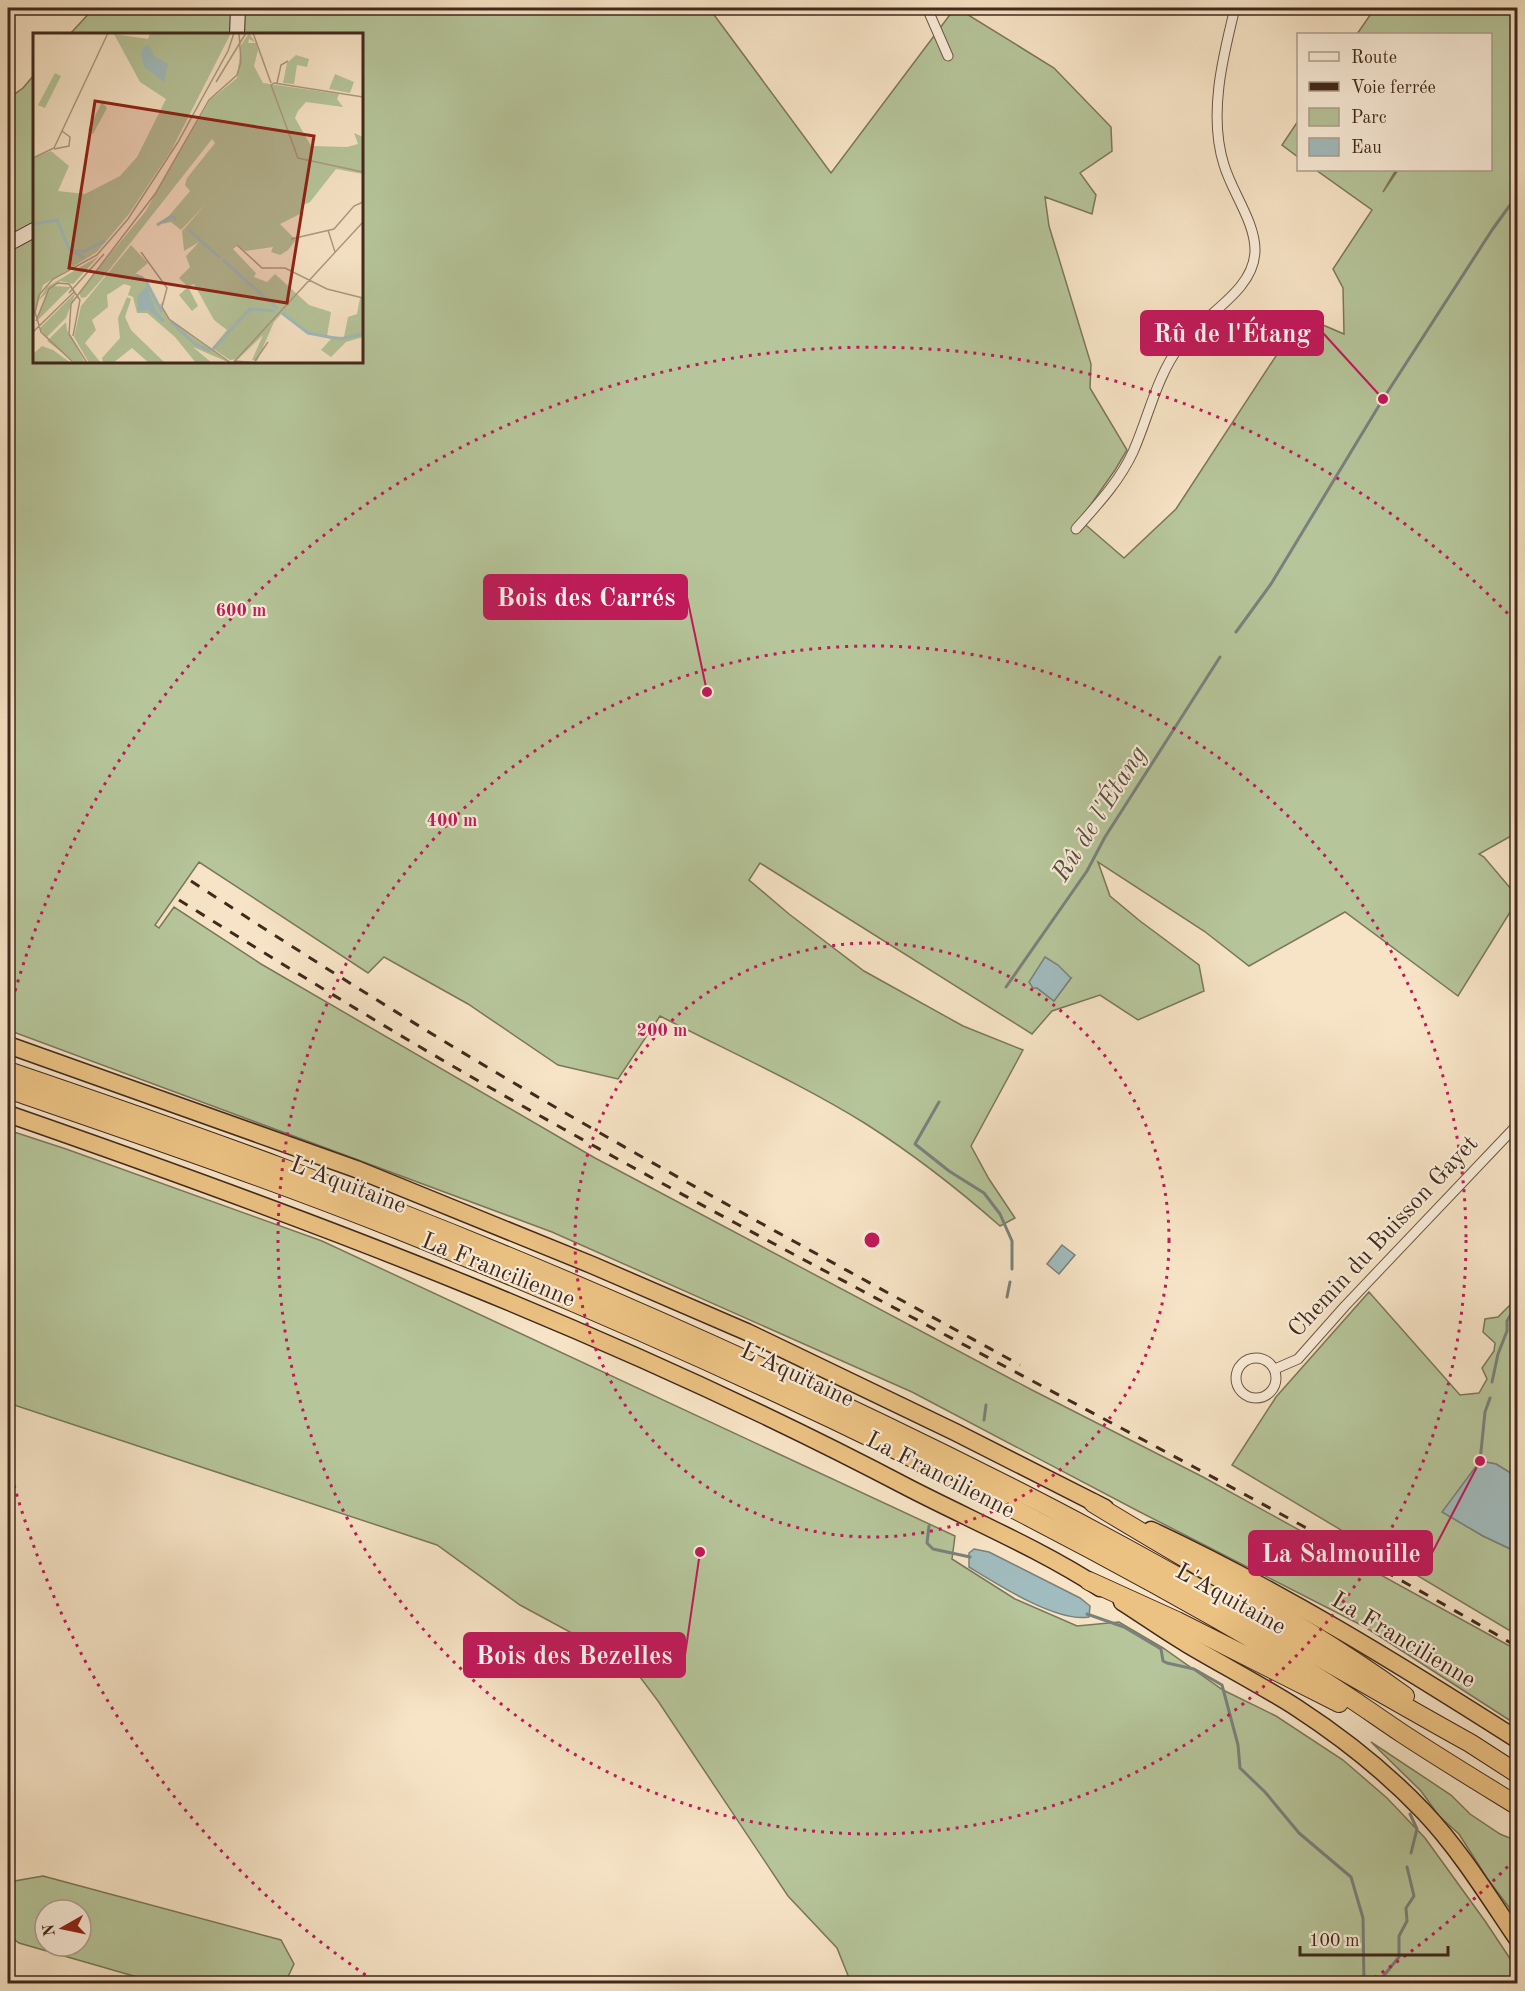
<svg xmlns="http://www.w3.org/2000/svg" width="1525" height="1991" viewBox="0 0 1525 1991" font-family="'Old Standard TT',serif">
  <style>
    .green { fill: #b6c59a; stroke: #7b775b; stroke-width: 1.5; fill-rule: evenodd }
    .water { fill: #a1bcbe; stroke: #7a817d; stroke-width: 1.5 }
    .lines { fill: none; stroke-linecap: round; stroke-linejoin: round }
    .stream { stroke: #7a817d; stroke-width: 3 }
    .minor-casing { stroke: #6e5846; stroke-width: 11 }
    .secondary-casing { stroke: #40291c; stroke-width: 16 }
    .trunk-casing { stroke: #40291c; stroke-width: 19 }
    .motorway-casing { stroke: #40291c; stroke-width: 20 }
    .minor { stroke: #faedda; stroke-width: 9 }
    .secondary { stroke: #faedda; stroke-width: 14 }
    .trunk { stroke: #ecc283; stroke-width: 16 }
    .motorway { stroke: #ecc283; stroke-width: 18 }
    .rail { stroke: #40291c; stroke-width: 3; stroke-dasharray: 10 10; stroke-linecap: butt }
    .ring { fill: none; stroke: #c2185b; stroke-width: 3; stroke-dasharray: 3 6 }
    .labels { text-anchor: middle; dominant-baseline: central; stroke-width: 4.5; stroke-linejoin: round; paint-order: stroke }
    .street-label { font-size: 24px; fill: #40291c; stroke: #faedda }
    .water-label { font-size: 26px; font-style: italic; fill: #584e44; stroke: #faedda }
    .inset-river { fill: none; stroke: #a1bcbe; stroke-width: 3 }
    .inset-road { fill: none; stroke: #ae9982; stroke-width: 1.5 }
    .view { fill: #8f2418; fill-opacity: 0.15; stroke: #8f2418; stroke-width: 3 }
    .inset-edge { fill: none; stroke: #40291c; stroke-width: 3 }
    .centre { fill: #c2185b; stroke: #faedda; stroke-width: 3 }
    .ring-label { font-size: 18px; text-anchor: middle; font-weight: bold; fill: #c2185b; stroke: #faedda; stroke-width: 4.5; stroke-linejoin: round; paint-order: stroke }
    .leader { fill: none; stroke: #c2185b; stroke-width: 2 }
    .callout-dot { fill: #c2185b; stroke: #faedda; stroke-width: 2 }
    .callout { fill: #c2185b; stroke: #c2185b; stroke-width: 2 }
    .callout-label { font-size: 26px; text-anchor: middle; font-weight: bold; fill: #fff }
  </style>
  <rect width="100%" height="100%" fill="#f7e4c6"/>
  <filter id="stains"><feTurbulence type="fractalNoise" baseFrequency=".00333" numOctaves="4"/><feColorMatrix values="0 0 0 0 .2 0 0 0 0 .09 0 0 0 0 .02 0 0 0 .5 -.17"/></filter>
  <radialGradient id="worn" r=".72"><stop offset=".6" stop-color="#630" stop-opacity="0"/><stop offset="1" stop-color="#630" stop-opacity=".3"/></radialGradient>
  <path class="green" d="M94,8H638L641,12L659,8H709L831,173L955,8H957L1054,68L1111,127L1112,151L1080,173L1096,195L1092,214L1045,197L1049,226L1091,364L1090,388L1127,450L1115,470L1080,520L1124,558L1176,509L1302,316L1344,334L1343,288L1333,269L1372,210L1316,170H1396L1383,192L1398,170H1490V34H1357L1375,8H1517L1518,832L1479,854L1484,857L1517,896V901L1458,996L1345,912L1249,966L1204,931L1098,862L1110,896L1140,921L1199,965L1204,991L1138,1020L1100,995L1052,1011L1032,1034L760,863L749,880L789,914L864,971L963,1026L1023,1050L971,1146L989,1179L1015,1218L1000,1226C958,1189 913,1154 866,1124C800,1083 728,1051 660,1016L618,1079L558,1065L468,1004L384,957L368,973L199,862L155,925L159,928L174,907L261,964L595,1158L1032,1390L1203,1477L1517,1650V1725L1365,1627L1138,1511L912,1392L552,1232L8,1030V99L23,88L34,75V362H362V34H70ZM1071,978L1054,1001L1037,988Z
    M1298,121V157L1282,145Z
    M8,1130L66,1149L322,1241L955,1536L952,1559L1015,1599L1077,1626L1119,1622L1163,1648L1223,1690L1276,1716L1343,1760L1387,1798L1425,1838L1485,1921L1517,1969V1983H851L837,1948L788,1896L658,1701L631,1665L520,1605L437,1545L8,1403Z
    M1369,1292L1460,1395L1479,1393L1487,1379L1482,1368L1494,1351L1495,1343L1483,1332L1485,1319L1498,1317L1517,1298V1477L1496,1464L1480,1461L1443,1512L1483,1536L1517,1552V1635L1232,1465L1276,1397Z
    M1371,1742L1451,1795L1470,1814L1500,1834L1517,1841V1918L1487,1878L1459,1834L1439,1816L1421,1791Z
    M43,1876L281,1940L294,1964L285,1983H158L19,1943L8,1935L9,1882ZM45,1910H81V1946H45Z"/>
  <path class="water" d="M1045,957L1058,965L1071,978L1054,1001L1037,988H1033L1029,982Z
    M1062,1245L1075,1255L1059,1274L1047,1264Z
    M1480,1461L1496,1464L1517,1477V1552L1483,1536L1442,1512Z
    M974,1549L989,1552L1080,1598L1090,1606L1089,1617C1057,1623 997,1584 969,1567V1553Z"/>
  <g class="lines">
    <path class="stream" d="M1236,632L1271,584L1383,399L1492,230L1518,194
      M1006,987L1087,871L1105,837L1220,657
      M939,1102L915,1144L949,1171L984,1193L1000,1214L1012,1241V1269
      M1007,1297L1010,1282
      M1492,1382L1498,1354L1507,1331V1321L1518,1302
      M984,1420L986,1405
      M1483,1463L1480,1461L1485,1412L1490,1398
      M929,1526L927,1543L933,1549L970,1557
      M1087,1614L1124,1627L1161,1649L1163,1661L1167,1663L1194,1669L1222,1685L1238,1745L1240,1768L1265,1792L1299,1833L1351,1877L1363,1918L1364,1984
      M1410,1814L1417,1829L1411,1853
      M1377,1984L1399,1957V1936L1407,1921L1406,1908L1414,1896L1407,1867"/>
    <defs>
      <path id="minor" d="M927,8L948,56
        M1076,529C1097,505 1119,482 1133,452C1149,416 1156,377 1181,344C1203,315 1255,291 1255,250C1255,222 1232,192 1224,165C1208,115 1223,56 1235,8
        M1236 1378a20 20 0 1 1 40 0a20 20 0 1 1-40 0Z
        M1275,1369L1298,1359L1345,1306L1518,1124"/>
      <path id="secondary" d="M237,34L238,8
        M8,244L34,230"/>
      <path id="trunk" d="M8,1045L356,1169L592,1265L747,1332L955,1432L1105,1508
        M8,1114C316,1221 620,1336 909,1488C973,1521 1040,1549 1100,1588
        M1151,1530C1279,1590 1399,1664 1518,1740
        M1122,1602C1144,1616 1165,1631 1187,1644C1224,1666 1261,1685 1297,1708C1343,1738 1386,1772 1424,1812C1460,1850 1488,1896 1518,1940"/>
      <path id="motorway" d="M8,1071C99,1102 192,1134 283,1168C531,1260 774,1368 1010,1487C1167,1566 1317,1658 1470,1743L1518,1774
        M8,1089C138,1134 268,1178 396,1229C711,1355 1020,1500 1312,1674C1343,1692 1373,1714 1403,1734C1441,1759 1479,1782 1518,1806
        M1093,1503C1197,1567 1305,1624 1405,1696
        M1089,1581L1177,1621L1339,1703"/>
    </defs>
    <use href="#minor" class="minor-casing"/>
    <use href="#secondary" class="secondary-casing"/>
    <use href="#trunk" class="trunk-casing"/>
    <use href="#motorway" class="motorway-casing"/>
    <use href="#minor" class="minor"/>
    <use href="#secondary" class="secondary"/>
    <use href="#trunk" class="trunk"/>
    <use href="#motorway" class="motorway"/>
    <path class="rail" d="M191,881C292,947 394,1012 497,1073C669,1175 845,1269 1020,1365
      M179,900C282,964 384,1027 489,1087C828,1280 1180,1451 1518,1647"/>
  </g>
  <g class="ring">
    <circle cx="872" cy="1240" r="297"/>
    <circle cx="872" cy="1240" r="594"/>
    <path d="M1514 1860A892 892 0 0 1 1371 1980M373 1980A892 892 0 0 1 8 1463M8 1017A892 892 0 0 1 1514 620"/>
  </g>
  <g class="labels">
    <g class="street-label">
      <text transform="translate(348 1186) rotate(21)">L'Aquitaine</text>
      <text transform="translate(1384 1237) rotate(-47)">Chemin du Buisson Gayet</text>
      <text transform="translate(498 1271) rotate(22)">La Francilienne</text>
      <text transform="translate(797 1376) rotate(25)">L'Aquitaine</text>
      <text transform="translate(940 1476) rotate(27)">La Francilienne</text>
      <text transform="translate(1230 1600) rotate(29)">L'Aquitaine</text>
      <text transform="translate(1403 1641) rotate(31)">La Francilienne</text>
    </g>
    <g class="water-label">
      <text transform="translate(1100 814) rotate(-58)">Rû de l'Étang</text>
    </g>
  </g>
  <g transform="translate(33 33)">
    <rect width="330" height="330" fill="#f7e4c6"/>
    <path d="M117,0H198L139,116L96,181L64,219L10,252L0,290V125L18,118L36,133L25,158L52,161L87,143L104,124L133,66L107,49L81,1L115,6ZM216,0L222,9L216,6L215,10H223L225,17L221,33L230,50L306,61L304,66L310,74L273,69L265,78L262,85L278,113L314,114L325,111L321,100L330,104V141L303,136L277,169L268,173L269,180L247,191L263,207L255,217L247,222L238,219L240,214L212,218L205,212L200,216L223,240L221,244L234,249L242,241L276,272L298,279L294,303L311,304L315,284L324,281L327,265L330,266V304L313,309L298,324L288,317L298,306L275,301L249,280L241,289L224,328L219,327L230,302L205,326L197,327L179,315L194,297L181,287L161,251L155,254L146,245L157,234L153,223L166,209L151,218L149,198L173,171L148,197L138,189L129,191L157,158L152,152L154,145L182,110L179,106L69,246L53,264L48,265L46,259L112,179L177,67L204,45L208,12ZM263,22L276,26L274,34L264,32L261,51L250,50L254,30ZM22,40L28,43L12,75L5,72ZM302,41L321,49L317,60L296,56ZM69,69L74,75L60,101L55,97ZM98,212L115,230L102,241L110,243L126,273L132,266L128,273L137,287L197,330L160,314L179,330H163L142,304L114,280H104L100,264L95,262L98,253L91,251L74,262L75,274L59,287L63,297L52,310L68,330H56L41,304L48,273ZM66,223L40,251L27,248L5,268L14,254ZM21,253L38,254L4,288L13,262ZM155,254L165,273L159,278L146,262ZM43,259L33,285L13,305L7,295ZM94,264L98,266L92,284L98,297L132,330H116L99,315L80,330H70L69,325L87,305L85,285ZM33,289L34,297L52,330H43L14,308ZM9,313L20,317L38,330H0V321Z" fill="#b6c59a"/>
    <path d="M116,12L121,23L135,31L131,49L111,34L108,22L110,14ZM114,253L123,278L132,287L129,289L115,277L105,278L104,263Z" fill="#a1bcbe"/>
    <path class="inset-river" d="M0,191L24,187L36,216L51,225M124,192L139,183L143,187M155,196L187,225M37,218H51L72,208M190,227L245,276M103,242L113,248L129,279M249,280L275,300L307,306L330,301M138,289L162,311L177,318M180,316L217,276L242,278"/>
    <path class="inset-road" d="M220,0L238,50M183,49L213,0M241,50L238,52L241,50L330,64M244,50L248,32L255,28M238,52L265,125L330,139M21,116L36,113L37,104L29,98M0,125L21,115L75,0M295,197L302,219M258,206L301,196L321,173L330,169M204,212L229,235H252L294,256L330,265M108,219L134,255L129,274L136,286L198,330M36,260L71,221M3,288L16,256L25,250L36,251L47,267L40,303M0,299L41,259M201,328L227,330M222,328L235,309M41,330L8,299L2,279L6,262L20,246L64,222L95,186L145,109L195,18L201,0M54,330L36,301L38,271L122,161L176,67L204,42L208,29L206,0M200,330L330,189"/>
    <path class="view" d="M62,68L281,103L254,270L36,235Z"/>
    <rect width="330" height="330" class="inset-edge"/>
  </g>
  <circle cx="872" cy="1240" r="9" class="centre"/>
  <g class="ring-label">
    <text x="241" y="616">600 m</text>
    <text x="452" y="826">400 m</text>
    <text x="662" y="1036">200 m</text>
  </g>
  <path class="leader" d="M1383 399L1323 333M707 692L687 597M1480 1461L1432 1553M700 1552L685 1655"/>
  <g class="callout-dot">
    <circle cx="1383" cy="399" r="6"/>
    <circle cx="707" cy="692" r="6"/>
    <circle cx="1480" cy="1461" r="6"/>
    <circle cx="700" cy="1552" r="6"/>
  </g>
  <g class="callout">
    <rect x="1141" y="311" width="182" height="44" rx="6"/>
    <rect x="484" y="575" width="203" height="44" rx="6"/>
    <rect x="1249" y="1531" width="183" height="44" rx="6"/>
    <rect x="464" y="1633" width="221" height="44" rx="6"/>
  </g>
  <g class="callout-label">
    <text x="1232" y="342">Rû de l'Étang</text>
    <text x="586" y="606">Bois des Carrés</text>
    <text x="1341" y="1562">La Salmouille</text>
    <text x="574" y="1664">Bois des Bezelles</text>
  </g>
  <rect width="1525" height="1991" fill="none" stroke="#f7e4c6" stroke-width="30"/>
  <rect x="9" y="9" width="1507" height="1973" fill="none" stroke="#40291c" stroke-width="3"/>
  <rect x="15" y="15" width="1495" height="1961" fill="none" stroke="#40291c" stroke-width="1.5"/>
  <rect x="1297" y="33" width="195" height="138" fill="#faedda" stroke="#b09f8e" stroke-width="1.5"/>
  <rect x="1309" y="52" width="30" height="9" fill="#faedda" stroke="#b09f8e" stroke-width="1.5"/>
  <text x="1351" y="63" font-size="18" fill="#40291c">Route</text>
  <rect x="1309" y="82" width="30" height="9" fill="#40291c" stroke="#b09f8e" stroke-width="1.5"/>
  <text x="1351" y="93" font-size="18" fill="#40291c">Voie ferrée</text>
  <rect x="1309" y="108" width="30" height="18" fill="#b6c59a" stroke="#b09f8e" stroke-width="1.5"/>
  <text x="1351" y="123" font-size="18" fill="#40291c">Parc</text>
  <rect x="1309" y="138" width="30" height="18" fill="#a1bcbe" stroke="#b09f8e" stroke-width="1.5"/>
  <text x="1351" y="153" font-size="18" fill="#40291c">Eau</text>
  <g transform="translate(63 1928) rotate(261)"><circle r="28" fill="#faedda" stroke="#b09f8e" stroke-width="1.5"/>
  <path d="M0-4.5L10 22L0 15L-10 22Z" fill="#8f2418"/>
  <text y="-9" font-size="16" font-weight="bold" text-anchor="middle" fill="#40291c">N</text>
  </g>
  <path d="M1300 1946v9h148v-9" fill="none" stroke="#40291c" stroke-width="3"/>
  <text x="1309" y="1946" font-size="18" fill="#40291c" stroke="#faedda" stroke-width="4.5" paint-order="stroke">100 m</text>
  <rect width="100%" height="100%" filter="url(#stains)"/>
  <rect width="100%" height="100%" fill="url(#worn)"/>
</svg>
